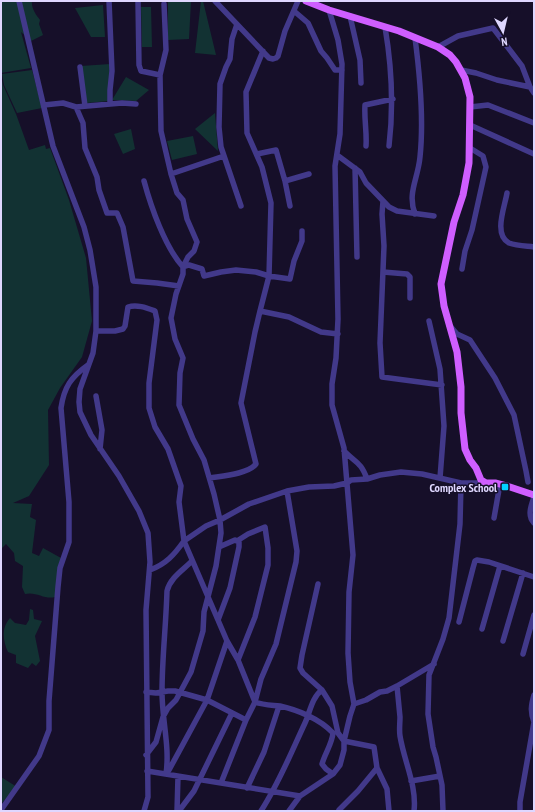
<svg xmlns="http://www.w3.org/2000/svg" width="535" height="812" viewBox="0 0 535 812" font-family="'PT Sans Narrow',sans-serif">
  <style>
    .green { fill: #123233 }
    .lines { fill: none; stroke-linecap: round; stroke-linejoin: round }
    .minor { stroke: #42398a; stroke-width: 5.5 }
    .major { stroke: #cf5eff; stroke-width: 7 }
    .poi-dot { fill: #03d2ff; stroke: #160f29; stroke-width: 1.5 }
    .labels { text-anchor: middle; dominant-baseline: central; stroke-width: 3; stroke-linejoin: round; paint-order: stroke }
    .poi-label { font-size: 12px; font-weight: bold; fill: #dfd7ff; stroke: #160f29; text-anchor: end }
  </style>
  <rect width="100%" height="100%" fill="#160f29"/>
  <path class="green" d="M1,1H32C31,8 36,15 40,20L39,24L43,35L31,41L21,32L31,68L1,73Z
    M168,1H191L189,39L168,40Z
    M201,1H203L216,55L195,53Z
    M103,5L105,37H91L75,8Z
    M141,7H151L152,47H142Z
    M110,64L109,101L86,103L81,66Z
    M32,70L42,108L17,113L4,85L2,74Z
    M1,75L3,85L16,114L29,150L45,145L46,149L50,148L69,200L86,258L92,321L82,357L60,388L48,410L49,465L29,496L13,503L32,504L30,517L36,520L32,553L39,556L43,548L61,558L55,597C45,600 36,591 25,594L22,587L23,566L15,561L14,553L6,544L1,549Z
    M126,77L149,90L136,101L112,100Z
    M215,113L218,151L195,129Z
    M131,129L135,149L123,154L114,134Z
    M193,136L197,154L172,160L167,141Z
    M30,609L33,610L34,619L42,621L35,636L40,661L36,666L32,663L28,668L16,663V655L8,652C3,641 1,628 10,618L15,623L26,625L29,620Z
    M1,777L17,787L1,804Z"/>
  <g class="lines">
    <path class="minor" d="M19,1L53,146L84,227L90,250L96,287V331L93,353L80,389L79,402L80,412L91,435L119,476L139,511L148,533L150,562L146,610L148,797L144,811
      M109,1L112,71L110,90V104
      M138,1L139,65L141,71L160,75
      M215,1L269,58L273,59L276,58L278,56L285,31L298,1
      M164,4L166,50L160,75L161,131L171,174L177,193L183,200L187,219L197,242L194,251L188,257L183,267
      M294,11L308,23L321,51L327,58L335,70H342
      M350,16L360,60L361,83
      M237,24L232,39L230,59L226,67L220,84L219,127L221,147L241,206
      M385,27C392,68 394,104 389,146
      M415,38C420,76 424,119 420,157C418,179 407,193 415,214
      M438,47L458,36L493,28L522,66L530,87L534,93
      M263,51L246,92L247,133L262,167L271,203L269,276L260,311L289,317L321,332L338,334
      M80,67L85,106
      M461,70L476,73L497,80L530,87
      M44,105L63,103L76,107L122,103L136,104
      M76,107L83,123L85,148L97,177L99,190L107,213H117L123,227L133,281L157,283L179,286
      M470,107L488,105L534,123
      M470,125L534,154
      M366,146C367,132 364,119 365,105L393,99
      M257,154L276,150L285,181L309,174
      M337,155L360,172L366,183L389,207L397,211L434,216
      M355,168L357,257
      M171,174L224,156
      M144,181C151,207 165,247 183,267V274L176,294L171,318L175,339L183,358L180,373L179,405L193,439L204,460L214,494L220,520L221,533L216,566L204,612L203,631L191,672L176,700L168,708L163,717L156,742L146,755
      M285,181L290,206
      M507,193C505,206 493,235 509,243C517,246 526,246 534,247
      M383,201L382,214L384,246L380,343L382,377L442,385
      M183,267L189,265L202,269L204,276L221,272L236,270L256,272L269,276L290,279L294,261L302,241V231
      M462,269L465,251L472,230L486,167L483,156L470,148
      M383,272L407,274L410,277V298
      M429,321L440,369L444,426L440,478
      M451,327L457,334L470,340L495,378L514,415L526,471L528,482
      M96,331H115L123,329L125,326L128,307C137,304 147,308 155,311L157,320L149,383V408L155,427L168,449L181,486L179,502L184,541C174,555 166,564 150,570
      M96,396L102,430L100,449
      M344,451C356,463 361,462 367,479
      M210,478C222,476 248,474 256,464L241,403L255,332L260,311
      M534,497C531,506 527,516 534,523
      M494,518L500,484
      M237,541L248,534L265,527L268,548V565L255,617L238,660
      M318,584L302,655L300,668L303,673L322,690L332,706L338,733L344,741L374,747L377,768L387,789L389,811
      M218,620L230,588L239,547V542L235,540L219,547
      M459,622L473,568L475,561L477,560L489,562L534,577
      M482,629L500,566
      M503,641L523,573
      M523,654L534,615
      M397,686C398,697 399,707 400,717C400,723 399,730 400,736C404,761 417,786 414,811
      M146,692L156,693L168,691H175L207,700L246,720L255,702C263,705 271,705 280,706C298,710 320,719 333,733C332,744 325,753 322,764L326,769L333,774
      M534,695C531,705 530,712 534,722
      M255,702L238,660L227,641L184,541L206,526L220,520L249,504L287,491L309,487L334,486L347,483L351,480L367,479L380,475L401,472L422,474L461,483H486
      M255,702L261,679L276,644L296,562L297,551L287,491
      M354,704L366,700L380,692L387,691L397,686L434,664
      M169,770L207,700L227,641
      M147,771L300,796
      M166,774C170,747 162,720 162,692C162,659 166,625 167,591C170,578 183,570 192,561
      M411,781L440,776
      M221,783L246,720
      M247,788L264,752L279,706
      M1,810L39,756L49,730V701L58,587L60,568L69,542V502L61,408C64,387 71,377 88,365
      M339,810L358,791L377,768
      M177,811L178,776
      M179,811L194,791L232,713
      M261,811C279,783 291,753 305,723C310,712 312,697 322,690
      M289,811L300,796L333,774L340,765L344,750V741L350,716L354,704L350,682L348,653L349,592L353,555L344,448L332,405V384L336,358L338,319L335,166L340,134L342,64L338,40L329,10
      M443,811L442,785L436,757L433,747L428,714L429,675L443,639L449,618L460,524L461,483
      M520,811V802L534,722"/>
    <path class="major" d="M306,1L329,10L399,31L438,47L450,55L456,62L465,78L470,97L469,163L463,195L454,222L441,284L444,306L457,352L461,387V413L465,449L470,460L476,468L481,480L486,483H496L510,487L534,495"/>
  </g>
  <rect class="poi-dot" x="501" y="483" width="8" height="8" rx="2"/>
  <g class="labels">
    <g class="poi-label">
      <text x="497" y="487">Complex School</text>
    </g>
  </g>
  <rect width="535" height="812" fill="none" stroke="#dfd7ff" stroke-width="4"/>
  <g transform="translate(503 32) rotate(172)" stroke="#160f29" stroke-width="3" paint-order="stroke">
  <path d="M0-3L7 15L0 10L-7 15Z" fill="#dfd7ff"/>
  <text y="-6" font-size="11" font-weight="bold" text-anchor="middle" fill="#dfd7ff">N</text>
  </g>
</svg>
